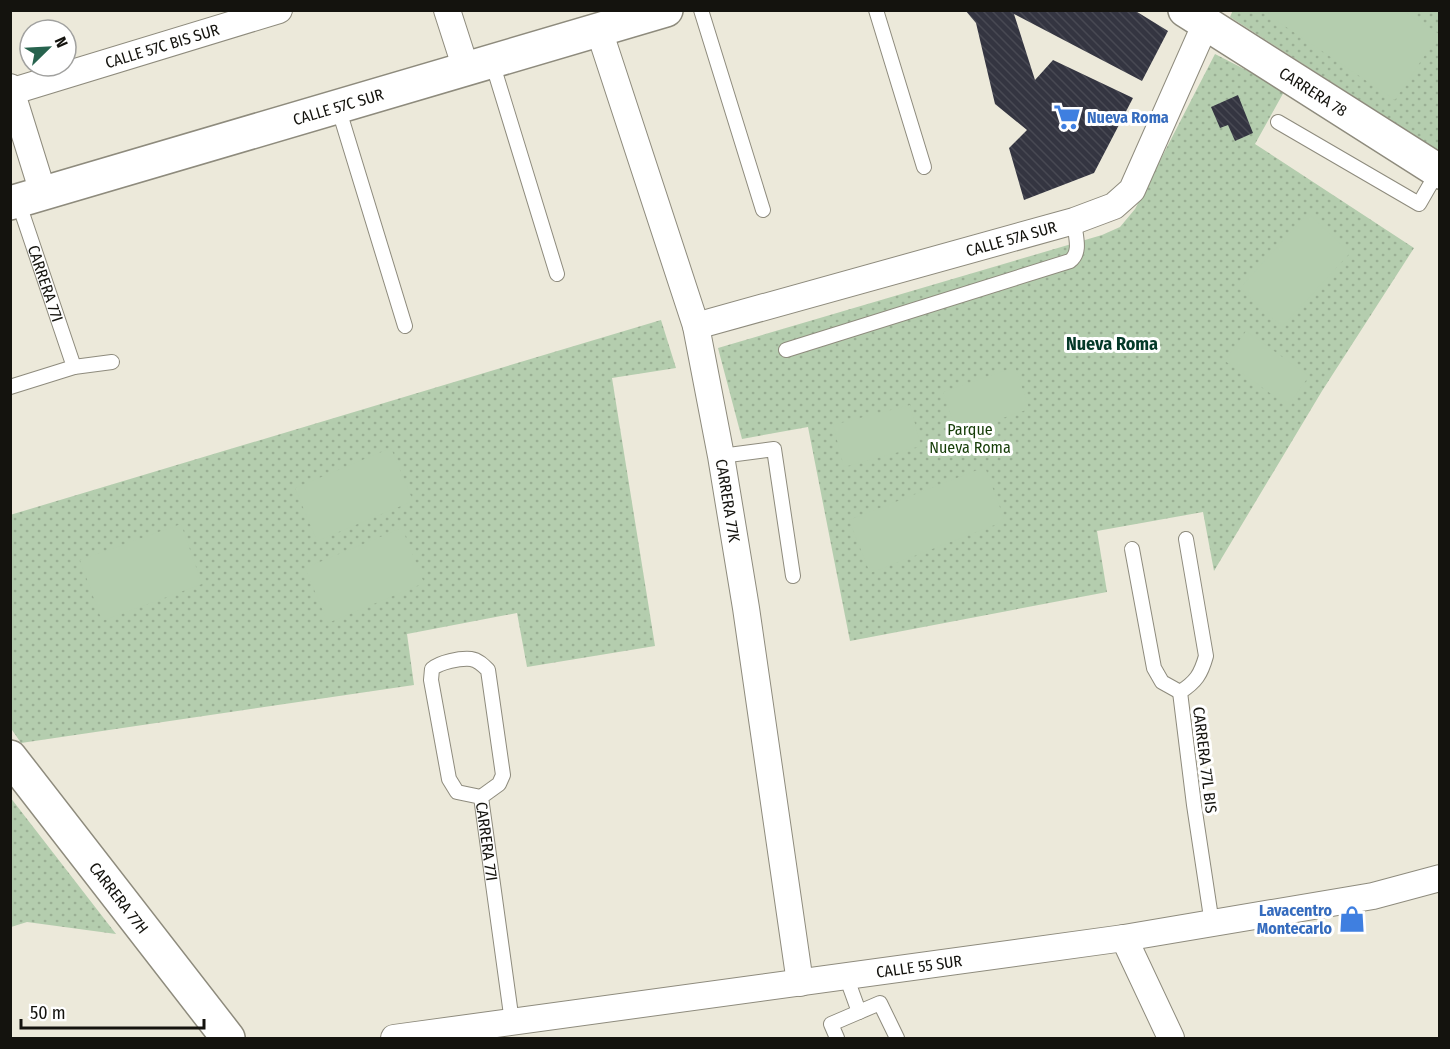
<svg xmlns="http://www.w3.org/2000/svg" width="1450" height="1049" viewBox="0 0 1450 1049" font-family="'Fira Sans Condensed',sans-serif">
  <style>
    .park { fill: url(#park-dots) }
    .garden { fill: #b4cdae }
    .building { fill: url(#building-back-hatch) }
    .lines { fill: none; stroke-linecap: round; stroke-linejoin: round }
    .lane-casing { stroke: #8e8b7d; stroke-width: 16 }
    .street-casing { stroke: #8e8b7d; stroke-width: 28 }
    .secondary-casing { stroke: #8e8b7d; stroke-width: 36 }
    .lane { stroke: #fff; stroke-width: 14 }
    .street { stroke: #fff; stroke-width: 26 }
    .secondary { stroke: #fff; stroke-width: 33 }
    .labels { text-anchor: middle; dominant-baseline: central; stroke-width: 6; stroke-linejoin: round; paint-order: stroke }
    .street-label { font-size: 16px; fill: #14130e; stroke: #fff }
    .shop-label { font-size: 16px; font-weight: bold; fill: #366cbe; stroke: #fff; text-anchor: start }
    .park-label { font-size: 16px; fill: #163d08; stroke: #fff }
    .neighbourhood-label { font-size: 18px; font-weight: bold; fill: #043929; stroke: #fff }
  </style>
  <defs>
    <pattern id="park-dots" width="8" height="8" patternUnits="userSpaceOnUse" patternTransform="scale(1.5)"><rect width="8" height="8" fill="#b4cdae"/><path d="M2 2h.1M6 6h.1" fill="none" stroke="#9aaf94" stroke-width="1.8" stroke-linecap="round"/></pattern>
    <pattern id="building-back-hatch" width="6" height="6" patternUnits="userSpaceOnUse" patternTransform="scale(1.5)"><rect width="6" height="6" fill="#343541"/><path d="M-1 5l2 2M0 0l6 6M5-1l2 2" fill="none" stroke="#484953"/></pattern>
  </defs>
  <rect width="100%" height="100%" fill="#ece9da"/>
  <path class="park" d="M1233,10L1439,11V151L1230,17Z
    M1215,54L1285,90L1255,144L1414,248L1322,391L1214,571L1203,512L1097,531L1107,592L850,641L808,427L742,439L718,348L1102,235L1120,227L1135,209Z
    M661,320L676,368L612,378L655,646L527,667L517,613L407,634L414,685L21,743L10,727V515Z
    M10,797L116,934L27,922L11,927Z"/>
  <path class="garden" d="M1271,11H1404L1439,34L1395,100L1268,15Z
    M1308,213L1350,253L1282,327L1240,288Z
    M1246,331L1309,376L1288,406L1225,361Z
    M1015,367L1029,409L957,434L943,392Z
    M910,405L921,446L844,467L833,425Z
    M391,448L413,501L317,541L295,488Z
    M985,467L1005,521L870,573L849,520Z
    M181,524L202,584L102,621L80,560Z
    M402,528L424,583L328,623L305,568Z"/>
  <path class="building" d="M965,10H1134L1168,31L1142,81L1014,14L1035,80L1053,60L1133,98L1094,173L1024,200L1009,148L1027,130L995,104L976,23Z
    M1238,95L1253,133L1235,141L1228,125L1220,128L1211,107Z"/>
  <g class="lines">
    <defs>
      <g id="lane">
        <path d="M701,10L763,210"/>
        <path d="M876,10L924,167"/>
        <path d="M492,62L557,274"/>
        <path d="M338,107L405,326"/>
        <path d="M1278,122L1419,204L1438,171"/>
        <path id="s1" d="M18,201L74,367"/>
        <path d="M786,350L1070,261C1082,252 1075,235 1074,221"/>
        <path d="M10,387L74,367L112,362"/>
        <path d="M721,456L774,449L793,576"/>
        <path d="M1186,539L1206,656C1201,674 1196,682 1180,692L1194,805L1212,924"/>
        <path d="M1132,549L1154,668L1162,682L1180,692"/>
        <path id="s2" d="M481,797L457,792L449,779L431,680L432,669C440,662 460,658 471,659C478,660 483,665 488,670L503,775L499,784L481,797L512,1022"/>
        <path d="M846,976L859,1012L880,1003L897,1038"/>
        <path d="M837,1038L831,1024L859,1012"/>
      </g>
      <g id="street">
        <path d="M447,10L466,69"/>
        <path id="s3" d="M599,30L696,326L721,456L746,608L800,983"/>
        <path d="M10,87L43,193"/>
        <path id="s4" d="M10,92L279,10"/>
        <path id="s5" d="M696,326L1074,221L1114,206L1132,190L1206,23"/>
        <path d="M1124,938L1171,1038"/>
        <path id="s6" d="M394,1038L1124,938L1373,896L1440,878"/>
      </g>
      <g id="secondary">
        <path id="s7" d="M1185,10L1440,172"/>
        <path id="s8" d="M10,203L666,10"/>
        <path id="s9" d="M10,757L228,1038"/>
      </g>
    </defs>
    <use href="#lane" class="lane-casing"/>
    <use href="#street" class="street-casing"/>
    <use href="#secondary" class="secondary-casing"/>
    <use href="#lane" class="lane"/>
    <use href="#street" class="street"/>
    <use href="#secondary" class="secondary"/>
  </g>
  <defs>
    <symbol id="supermarket-bare" viewBox="-9 -9 18 18"><path d="M-6-5.5h2.5l.6 2H6L4.5 2H-2.5L-4.4-4H-6ZM-1.5 3.2a1.3 1.3 0 1 0 .1 0ZM3 3.2a1.3 1.3 0 1 0 .1 0Z" fill="#3f7fe0" stroke="#fff" stroke-width="2.5" paint-order="stroke"/></symbol>
    <symbol id="shop-bare" viewBox="-9 -9 18 18"><path d="M-5-2.5h2.3a2.7 3.5 0 0 1 5.4 0H5L5.5 6h-11ZM-1.5-2.5h3a1.5 2.3 0 0 0-3 0Z" fill="#3f7fe0" stroke="#fff" stroke-width="2.5" paint-order="stroke"/></symbol>
  </defs>
  <g fill-rule="evenodd">
    <use href="#supermarket-bare" x="1048" y="98" width="38" height="38"/>
    <use href="#shop-bare" x="1333" y="900" width="38" height="38"/>
  </g>
  <g class="labels">
    <g class="street-label">
      <text stroke="none"><textPath href="#s4" startOffset="159">CALLE 57C BIS SUR</textPath></text>
      <text stroke="none"><textPath href="#s7" startOffset="152">CARRERA 78</textPath></text>
      <text stroke="none"><textPath href="#s8" startOffset="342">CALLE 57C SUR</textPath></text>
      <text stroke="none"><textPath href="#s5" startOffset="327">CALLE 57A SUR</textPath></text>
      <text stroke="none"><textPath href="#s1" startOffset="87">CARRERA 77I</textPath></text>
      <text stroke="none"><textPath href="#s3" startOffset="489">CARRERA 77K</textPath></text>
      <text transform="translate(1205 760) rotate(83)">CARRERA 77L BIS</text>
      <text stroke="none"><textPath href="#s2" startOffset="396">CARRERA 77I</textPath></text>
      <text stroke="none"><textPath href="#s9" startOffset="178">CARRERA 77H</textPath></text>
      <text stroke="none"><textPath href="#s6" startOffset="530">CALLE 55 SUR</textPath></text>
    </g>
    <g class="shop-label">
      <text x="1087" y="117">Nueva Roma</text>
      <text x="1332" y="910" text-anchor="end">Lavacentro<tspan x="1332" dy="18">Montecarlo</tspan></text>
    </g>
    <g class="park-label">
      <text x="970" y="429">Parque<tspan x="970" dy="18">Nueva Roma</tspan></text>
    </g>
    <g class="neighbourhood-label">
      <text x="1112" y="344">Nueva Roma</text>
    </g>
  </g>
  <rect width="1450" height="1049" fill="none" stroke="#14130e" stroke-width="24"/>
  <g transform="translate(48 48) rotate(66)"><circle r="28" fill="#ffffff" stroke="#a1a19f" stroke-width="1.5"/>
  <path d="M0-4.5L10 22L0 15L-10 22Z" fill="#27634e"/>
  <text y="-9" font-size="16" font-weight="bold" text-anchor="middle" fill="#14130e">N</text>
  </g>
  <path d="M21 1019v9h183v-9" fill="none" stroke="#14130e" stroke-width="3"/>
  <text x="30" y="1019" font-size="18" fill="#14130e" stroke="#ffffff" stroke-width="4.5" paint-order="stroke">50 m</text>
</svg>
